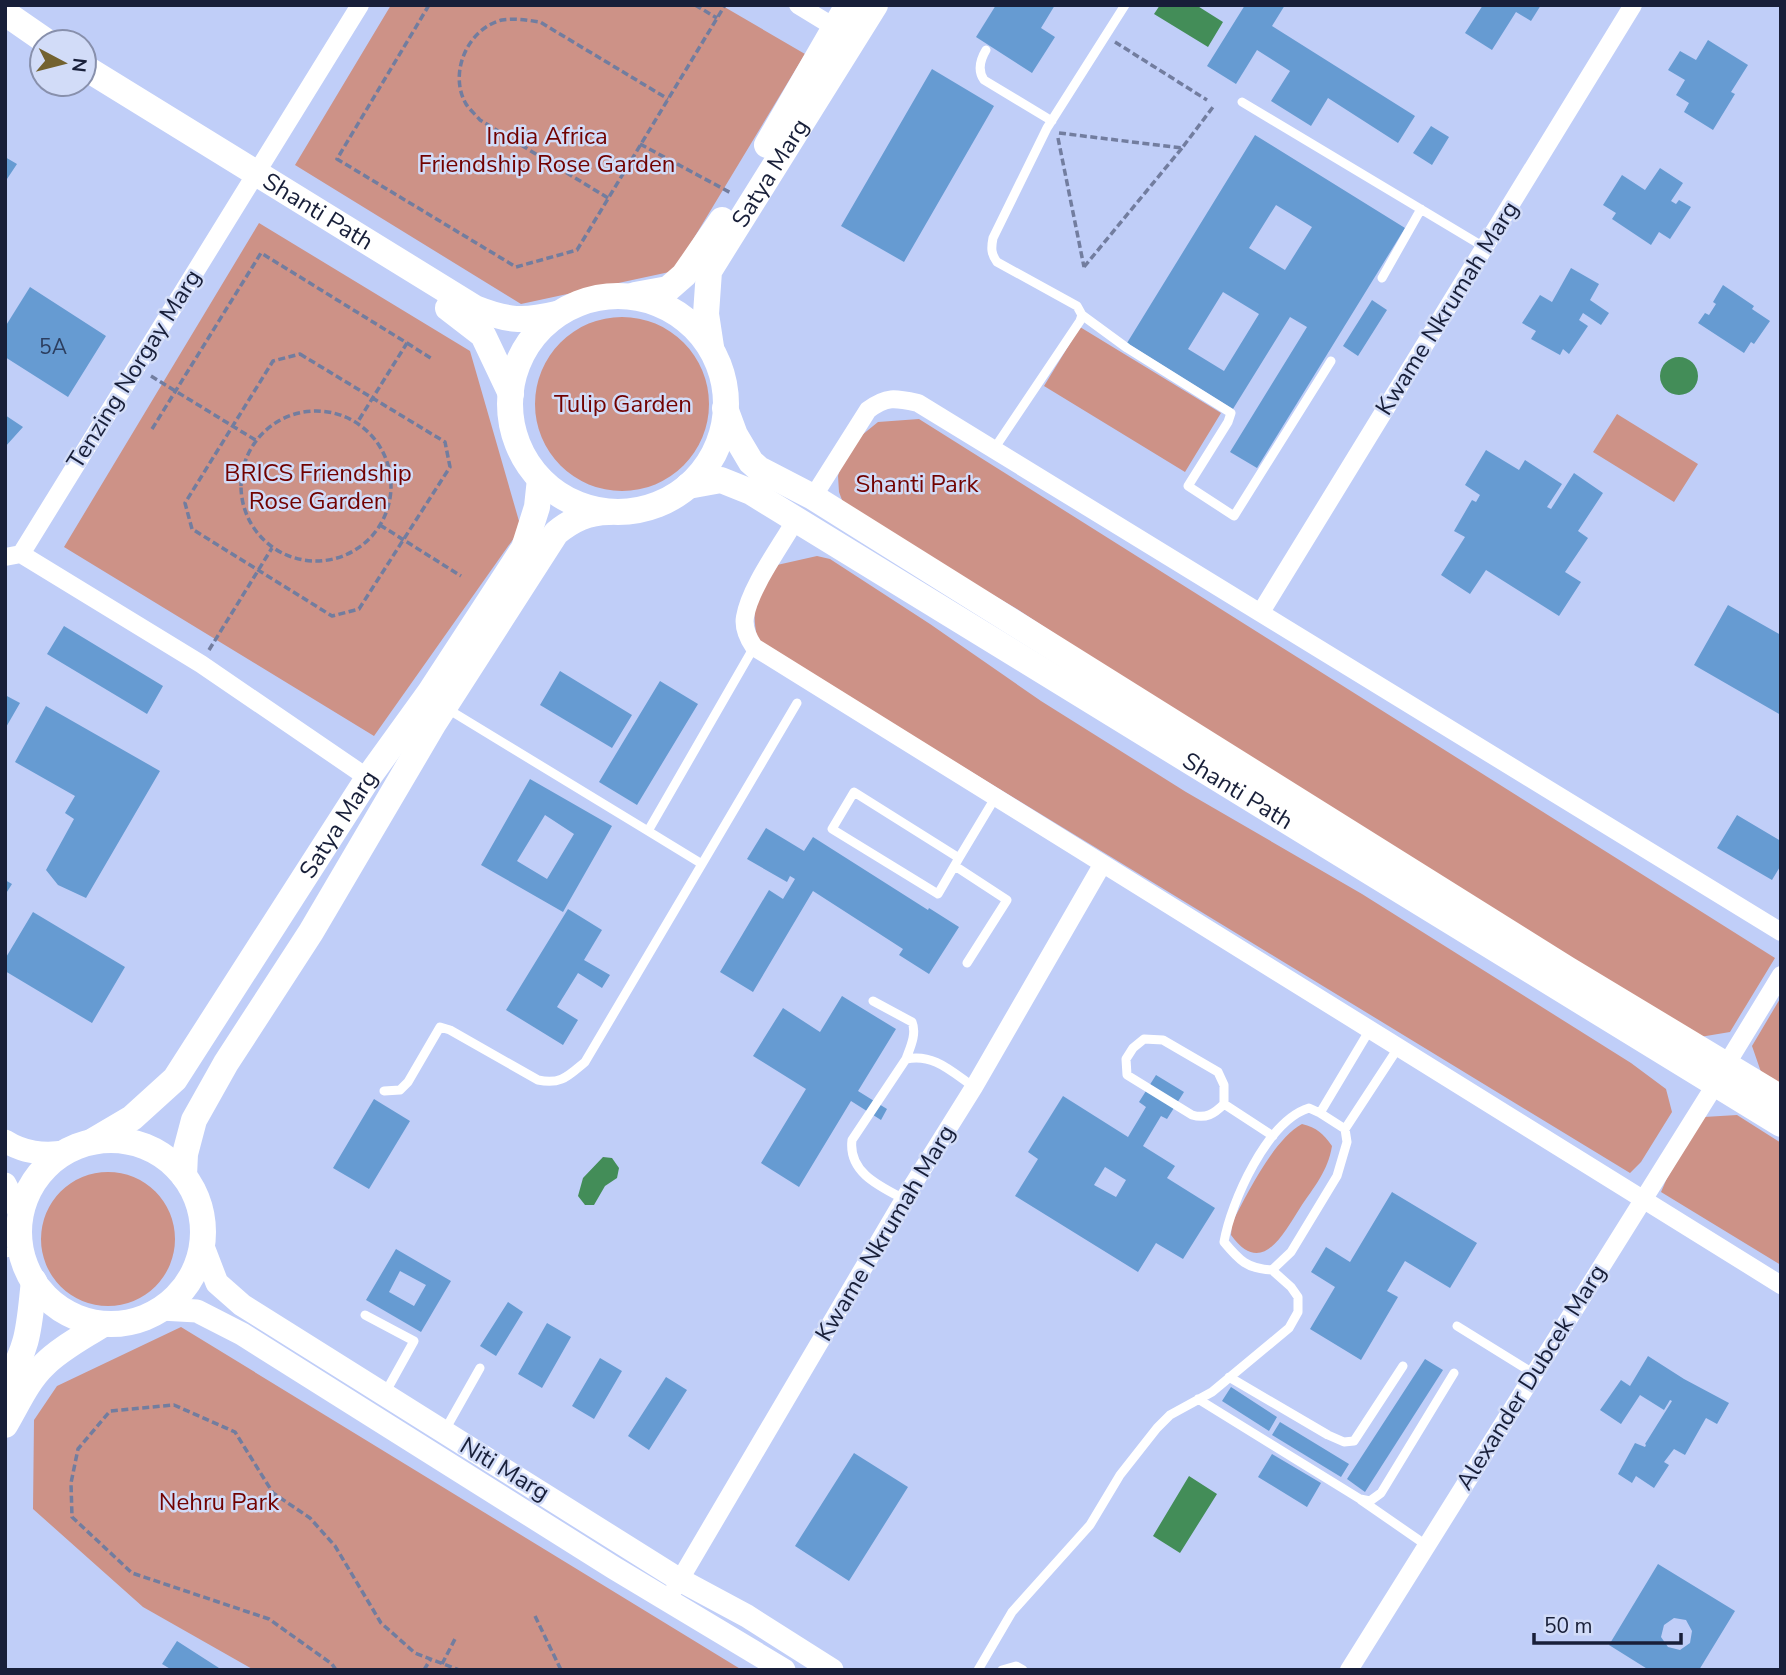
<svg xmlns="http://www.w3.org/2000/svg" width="1786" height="1675" viewBox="0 0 1786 1675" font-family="'Nunito Sans',sans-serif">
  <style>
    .green { fill: #cd9287 }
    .water { fill: #438d58 }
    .building { fill: #669bd2; fill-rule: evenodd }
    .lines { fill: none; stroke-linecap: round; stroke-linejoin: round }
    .path { stroke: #727d9f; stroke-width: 3.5; stroke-dasharray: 7 3.5; stroke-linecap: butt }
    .service { stroke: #fff; stroke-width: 9 }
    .minor { stroke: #fff; stroke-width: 18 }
    .tertiary { stroke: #fff; stroke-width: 23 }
    .secondary { stroke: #fff; stroke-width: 26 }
    .labels { text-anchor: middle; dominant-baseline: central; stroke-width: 5; stroke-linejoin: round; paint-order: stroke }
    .number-label { font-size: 21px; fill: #2c3e5f }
    .park-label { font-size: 24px; fill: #710200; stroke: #d2dcf8 }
    .street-label { font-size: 24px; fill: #181f39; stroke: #d2dcf8 }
  </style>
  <rect width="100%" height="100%" fill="#c0cef8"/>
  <path class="green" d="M391,5H721L805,54L674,271L521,304L295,165Z
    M259,223L470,351L521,528L374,736L64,547Z
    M535 404a87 87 0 1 1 174 0a87 87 0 1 1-174 0Z
    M1080,327L1221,413L1185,472L1044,386Z
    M1617,414L1698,464L1674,502L1593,452Z
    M919,419L1775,958L1730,1032L1700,1037L1182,717L1017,609L845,508L839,492L838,476L846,448L878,422Z
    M817,556L830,559L930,624L1041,701L1186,792L1362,894L1631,1063L1666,1089L1672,1112L1641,1162L1630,1173L758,642C750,606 756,594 777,565Z
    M1781,997V1085L1761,1072L1752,1046Z
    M1737,1115L1781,1143V1265L1661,1192L1667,1178L1704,1117Z
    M1302,1124C1317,1128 1323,1133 1332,1146C1328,1171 1314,1187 1300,1208C1283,1234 1262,1278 1231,1235L1232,1223C1247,1194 1274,1139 1302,1124Z
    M41 1239a67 67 0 1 1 134 0a67 67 0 1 1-134 0Z
    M181,1327L742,1670H254L143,1607L33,1509L34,1420L57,1386Z"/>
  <path class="water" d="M1160,5H1196L1223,22L1208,47L1154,14Z
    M1660 376a19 19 0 1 1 38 0a19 19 0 1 1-38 0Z
    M603,1157L612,1158L619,1168L617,1178L605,1186L594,1205H585L578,1196L583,1178Z
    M1189,1476L1217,1494L1180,1553L1153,1536Z"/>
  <path class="building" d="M996,5H1055L1041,28L1055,37L1032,73L976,37Z
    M1245,5H1285L1272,26L1415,116L1398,143L1328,98L1311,126L1271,101L1290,71L1257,50L1236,84L1207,66Z
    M1483,5L1505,6L1541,5L1531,21L1516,12L1492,50L1465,33Z
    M1708,40L1748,65L1731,92L1735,94L1713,130L1684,112L1689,103L1676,95L1685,80L1668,70L1680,51L1696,60Z
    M932,69L994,106L904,262L841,226Z
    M1431,126L1449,137L1432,165L1413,153Z
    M1255,135L1405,228L1257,468L1230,452L1307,327L1290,317L1233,409L1127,343ZM1276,205L1312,227L1285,270L1249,248ZM1223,292L1259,314L1224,371L1188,349Z
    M5,157L17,164L5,182Z
    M1660,168L1683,183L1671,201L1676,204L1679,200L1691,207L1670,239L1659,232L1651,245L1612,219L1616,213L1603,205L1622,175L1645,190Z
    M1571,268L1599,284L1590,300L1609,313L1601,325L1583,313L1579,320L1588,326L1569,354L1563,349L1560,355L1531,339L1536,331L1522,323L1540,295L1552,302Z
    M1723,285L1754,306L1752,309L1770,321L1754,344L1751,342L1744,353L1698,323L1705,313L1709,315L1716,304L1713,302Z
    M30,287L106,336L68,397L5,357V327Z
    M1372,300L1387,310L1358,356L1343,346Z
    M5,415L23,427L5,447Z
    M1486,450L1519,470L1525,460L1562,484L1547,507L1551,509L1574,473L1603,493L1578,531L1588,538L1565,572L1581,582L1559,616L1486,570L1470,594L1441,575L1465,537L1454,531L1472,500L1476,502L1480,495L1465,485Z
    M1728,605L1781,635V715L1694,665Z
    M64,626L163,686L147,714L47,654Z
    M560,671L632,715L612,748L540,705Z
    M660,681L698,704L637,805L599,782Z
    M5,695L20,703L5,729Z
    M46,706L160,771L86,898L58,885L46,870L74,819L65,813L75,796L15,762Z
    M530,779L612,826L563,912L481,865ZM545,815L574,834L547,879L517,861Z
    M1737,815L1781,841V865L1772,880L1717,848Z
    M766,828L804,851L813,837L928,910L929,908L959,927L929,974L899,955L903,949L813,891L753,992L720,972L769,890L783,899L795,879L790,876L787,882L747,859Z
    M5,880L12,884L5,895Z
    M568,909L602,930L584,960L610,975L602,988L578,973L557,1007L578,1020L563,1045L506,1010Z
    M33,912L125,967L92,1023L5,971V959Z
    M842,996L896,1029L858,1091L887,1109L881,1120L851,1101L799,1187L761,1163L806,1089L753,1056L783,1008L820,1032Z
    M1156,1075L1184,1092L1167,1119L1161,1116L1143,1146L1175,1166L1167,1178L1215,1208L1183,1259L1156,1243L1138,1272L1015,1196L1038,1159L1028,1152L1063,1096L1128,1137L1146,1107L1139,1102ZM1105,1167L1126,1180L1116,1197L1094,1185Z
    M374,1099L410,1121L369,1189L333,1168Z
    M1392,1192L1477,1243L1450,1288L1405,1261L1387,1291L1398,1297L1361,1360L1310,1329L1335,1287L1311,1272L1326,1247L1350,1262Z
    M396,1249L451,1281L421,1332L366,1300ZM400,1271L426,1285L414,1306L389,1292Z
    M508,1302L523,1312L496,1356L480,1346Z
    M547,1323L571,1337L542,1388L518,1374Z
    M1648,1356L1684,1379L1729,1403L1717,1424L1706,1418L1685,1455L1674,1449L1664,1462L1669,1465L1654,1488L1636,1476L1632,1483L1618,1474L1635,1443L1645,1447L1646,1445L1645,1444L1672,1401L1670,1400L1664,1410L1640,1395L1621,1424L1600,1410L1621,1380L1630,1386Z
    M600,1358L622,1371L594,1419L572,1406Z
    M1425,1359L1443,1370L1365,1492L1347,1479Z
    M666,1377L687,1390L649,1450L628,1436Z
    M1231,1387L1277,1417L1269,1431L1222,1401Z
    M1280,1422L1349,1464L1341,1477L1272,1435Z
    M854,1453L908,1487L849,1581L795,1546Z
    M1272,1454L1321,1483L1307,1507L1258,1477Z
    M1658,1564L1735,1611L1699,1670H1649L1609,1645ZM1674,1618L1686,1620L1692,1631L1690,1643L1680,1650L1668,1647L1661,1637L1664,1625Z
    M177,1641L219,1668L218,1670H172L162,1664Z"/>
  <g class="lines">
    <path class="path" d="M429,5L337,159L516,267L577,250L725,5
      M695,5L717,18
      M1115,42L1207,100
      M1059,133L1182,148L1213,107
      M1058,138L1084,267
      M640,144L731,193
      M608,198L480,120C476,115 469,109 466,104C448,73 468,28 502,20C514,18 527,20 540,22L668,99
      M1084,267L1182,148
      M407,343L432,359
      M300,354L445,442L450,467L359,609L332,616L192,529L185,503L273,361Z
      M151,376L257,441
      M241 486a75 75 0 1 1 150 0a75 75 0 1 1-150 0Z
      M152,429L261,253L407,343L357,423
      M380,525L461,576
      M209,650L272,548
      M535,1616L561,1670
      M442,1664L455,1639
      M336,1670L332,1664L269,1619L132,1573L72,1517L71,1483L78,1449L110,1411L174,1405L235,1432L273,1493L310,1518L335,1546L381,1623L415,1653L459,1670
      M424,1670L430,1660"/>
    <path class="service" d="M986,50C980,60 977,70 984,80L1052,121
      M1242,102L1484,247
      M1382,278L1421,209
      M1082,315L1127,348L1231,413L1228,422L1188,486L1234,516L1331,361
      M994,449L1080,321L1082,315L1077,306L997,262C991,254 991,248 993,238L1047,128L1125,5
      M754,647L648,831L702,864L797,703
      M446,708L648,831
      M959,858L938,894L832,829L854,792L959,858L995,798
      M955,866L1007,900L967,963
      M873,1001L912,1022C917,1034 910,1048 906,1059
      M1144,1039L1163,1040L1218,1072L1224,1085V1104C1214,1114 1206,1119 1192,1115L1127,1075L1126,1059L1133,1048Z
      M384,1091L400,1090L408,1082L440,1027L450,1030L538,1080C561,1085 568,1076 585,1062L702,864
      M1224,1104L1273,1136
      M1309,1108L1320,1113L1345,1129L1347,1142L1337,1176L1291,1252L1272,1270C1247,1269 1239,1260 1224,1242C1231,1202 1267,1121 1309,1108Z
      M1320,1113L1369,1031
      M1345,1129L1398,1048
      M904,1199C879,1186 848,1172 852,1140L906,1059C934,1053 952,1072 974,1087
      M5,1253L21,1250
      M365,1315L414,1341L384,1395
      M1457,1326L1533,1373
      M1229,1377L1328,1435L1344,1442L1354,1441L1403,1366
      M1198,1399L1360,1499L1370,1501L1381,1493L1454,1373
      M445,1430L480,1368
      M1361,1500L1426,1545
      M978,1670L1012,1612L1090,1525L1120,1475L1157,1428L1170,1415L1212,1392L1289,1328L1298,1312V1297L1291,1287L1272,1270
      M1002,1670L1016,1666L1023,1670"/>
    <path class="minor" d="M798,5L834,27
      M813,497L868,410C887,396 895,398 918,403L1781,932
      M796,519C781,546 750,587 745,617C743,628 748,638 754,647L1781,1285
      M21,554L360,5
      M5,557L21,554L201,664L368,778
      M1261,612L1633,5
      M1726,1065L1781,975
      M675,1588L904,1199L974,1087L1102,865
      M1349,1670L1715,1085"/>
    <path class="tertiary" d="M5,1141C24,1153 43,1155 65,1152
      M5,1184L21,1215
      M202,1244L217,1283L242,1305L680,1580L747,1616L832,1670
      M161,1309L197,1311L242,1334L614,1568L784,1670"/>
    <g class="secondary">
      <path d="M5,13L47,42"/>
      <path id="s1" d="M84,67L475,308C508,321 523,322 557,314"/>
      <path d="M767,145L848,5"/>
      <path d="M635,295L668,289L684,275L722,220"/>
      <circle cx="618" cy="404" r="108"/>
      <path d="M448,308L483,335L511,394"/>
      <path id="s2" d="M711,347L706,314L709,271L875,5"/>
      <path d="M725,408L735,435L751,462L759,469L813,497L1567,969L1781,1098"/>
      <path id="s3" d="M688,486L721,480L751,492L1781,1124"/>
      <circle cx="111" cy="1232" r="92"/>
      <path id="s4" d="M93,1141L132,1118L175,1079L368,778L430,692L524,548L537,507L540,479"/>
      <path d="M184,1176L185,1154L194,1120L226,1063L311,932L434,723L556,533C572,520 588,512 609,512"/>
      <path d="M5,1384C30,1347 29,1324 34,1281"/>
      <path d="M5,1425C17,1405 27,1381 44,1365C61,1348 83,1337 103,1324"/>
    </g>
  </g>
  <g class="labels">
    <g class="number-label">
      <text x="53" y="347">5A</text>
    </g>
    <g class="park-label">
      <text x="547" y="136">India Africa<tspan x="547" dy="28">Friendship Rose Garden</tspan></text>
      <text x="623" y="404">Tulip Garden</text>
      <text x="318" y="473">BRICS Friendship<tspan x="318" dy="28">Rose Garden</tspan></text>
      <text x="917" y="484">Shanti Park</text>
      <text x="219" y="1502">Nehru Park</text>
    </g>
    <g class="street-label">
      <text stroke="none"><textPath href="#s2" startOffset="192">Satya Marg</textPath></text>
      <text stroke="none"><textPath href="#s1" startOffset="275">Shanti Path</textPath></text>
      <text transform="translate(1447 308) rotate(-58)">Kwame Nkrumah Marg</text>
      <text transform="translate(134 369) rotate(-58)">Tenzing Norgay Marg</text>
      <text stroke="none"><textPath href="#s3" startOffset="637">Shanti Path</textPath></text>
      <text stroke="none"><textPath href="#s4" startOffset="406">Satya Marg</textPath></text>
      <text transform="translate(885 1233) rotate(-59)">Kwame Nkrumah Marg</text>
      <text transform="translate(1531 1377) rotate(-58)">Alexander Dubcek Marg</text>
      <text transform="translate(505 1469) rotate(31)">Niti Marg</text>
    </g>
  </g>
  <rect width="1786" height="1675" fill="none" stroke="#181f39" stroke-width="14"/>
  <g transform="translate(63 63) rotate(97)"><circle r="33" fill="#d2dcf8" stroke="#8890ac" stroke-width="2"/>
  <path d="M0-5L12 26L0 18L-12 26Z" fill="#736230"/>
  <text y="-10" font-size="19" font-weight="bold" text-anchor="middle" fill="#181f39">N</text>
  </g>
  <path d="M1534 1633v10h147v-10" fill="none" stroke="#181f39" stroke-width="3.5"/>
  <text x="1544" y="1633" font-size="21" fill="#181f39" stroke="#d2dcf8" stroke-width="5" paint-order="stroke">50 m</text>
</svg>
